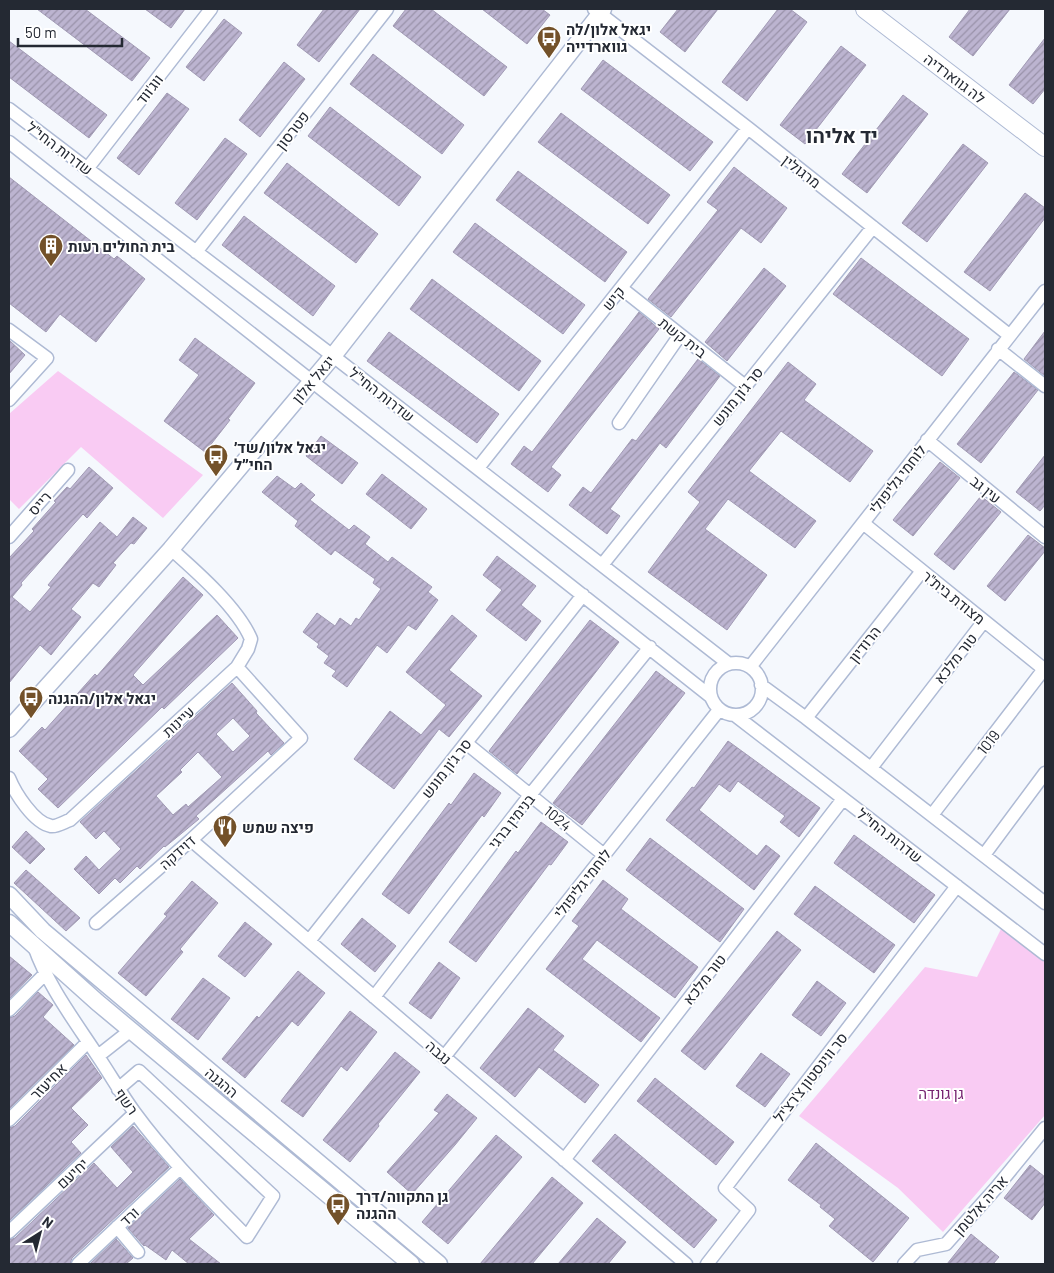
<svg xmlns="http://www.w3.org/2000/svg" width="1054" height="1273" viewBox="0 0 1054 1273" font-family="Barlow,Heebo,sans-serif">
  <style>
    .green { fill: #f9cbf3 }
    .building { fill: url(#building-hatch); stroke: #a19ab4; fill-rule: evenodd }
    .lines { fill: none; stroke-linecap: round; stroke-linejoin: round }
    .minor-casing { stroke: #aebad4; stroke-width: 15 }
    .tertiary-casing { stroke: #aebad4; stroke-width: 19 }
    .secondary-casing { stroke: #aebad4; stroke-width: 20 }
    .minor { stroke: #fff; stroke-width: 12 }
    .tertiary { stroke: #fff; stroke-width: 16 }
    .secondary { stroke: #fff; stroke-width: 18 }
    .labels { text-anchor: middle; dominant-baseline: central; stroke-width: 4; stroke-linejoin: round; paint-order: stroke }
    .poi-label { font-size: 15px; font-weight: bold; fill: #242933; stroke: #fff; text-anchor: start }
    .street-label { font-size: 15px; fill: #242933; stroke: #fff }
    .park-label { font-size: 15px; fill: #762370; stroke: #fff }
    .district-label { font-size: 20px; font-weight: bold; fill: #242933; stroke: #fff }
  </style>
  <defs>
    <pattern id="building-hatch" width="6" height="6" patternUnits="userSpaceOnUse" patternTransform="scale(1.25)"><rect width="6" height="6" fill="#bcb4d0"/><path d="M-1 1l2-2M0 6l6-6M5 7l2-2" fill="none" stroke="#9992a9"/></pattern>
  </defs>
  <rect width="100%" height="100%" fill="#f5f8fd"/>
  <path class="green" d="M58,371L203,475L163,518L81,447L19,509L9,499V414Z
    M1001,929L1045,962V1115L943,1232L898,1188L799,1116L925,967L977,977Z"/>
  <path class="building" d="M37,9H85L150,58L132,81Z
    M145,9H185L171,28Z
    M324,9H360L319,62L297,45Z
    M406,9H431L507,67L484,96L393,26Z
    M482,9H542L550,15L527,44Z
    M678,9H718L685,52L660,32Z
    M778,9H790L807,22L747,101L722,82Z
    M970,9H1010L973,56L949,37Z
    M224,19L242,33L204,81L186,67Z
    M1045,38V89L1033,104L1009,85Z
    M9,41L107,115L89,138L9,77Z
    M841,46L866,65L805,144L780,125Z
    M373,54L464,125L442,154L350,84Z
    M603,60L713,142L690,171L581,89Z
    M284,62L305,79L260,137L239,120Z
    M167,93L189,109L139,175L117,158Z
    M903,95L928,114L867,193L842,174Z
    M330,107L421,177L399,206L308,136Z
    M561,113L670,195L648,224L538,142Z
    M225,138L247,154L197,220L175,203Z
    M963,144L988,163L927,242L902,223Z
    M287,163L378,234L356,263L264,193Z
    M734,167L787,208L761,243L741,228L671,317L648,299L718,210L707,202Z
    M518,171L627,252L605,282L496,200Z
    M9,177L114,259L117,256L145,279L96,342L60,314L46,332L9,303Z
    M1025,193L1045,208V218L990,291L964,272Z
    M244,216L335,286L313,316L222,245Z
    M475,223L585,305L563,334L453,252Z
    M861,258L969,339L942,376L833,294Z
    M764,268L786,286L727,361L705,342Z
    M432,279L541,361L519,391L410,309Z
    M639,312L659,329L551,467L561,475L548,492L511,464L524,446L532,452Z
    M1045,331V376L1024,359Z
    M389,332L499,414L477,443L367,361Z
    M195,338L255,383L228,419L230,420L205,452L164,421L199,375L179,360Z
    M9,340L25,355L9,374Z
    M698,359L720,376L666,448L660,443L610,509L620,516L607,534L569,505L583,487L591,493L632,439L636,441Z
    M788,362L816,384L804,400L873,451L850,482L781,431L749,471L816,521L795,548L728,499L705,529L767,575L727,630L648,572L700,502L688,492Z
    M1014,372L1038,390L981,463L957,444Z
    M321,436L358,463L342,484L306,456Z
    M1045,455V505L1040,511L1016,492Z
    M940,462L960,478L913,536L893,520Z
    M89,467L113,488L87,518L83,514L21,583L22,585L12,597L30,612L51,587L48,585L100,522L117,537L133,517L147,528L134,544L131,543L113,563L116,565L99,587L93,583L71,609L81,617L51,655L40,645L9,683V558L34,531L32,529L56,502L54,501L67,487L70,489Z
    M382,474L427,509L411,529L366,494Z
    M277,476L295,489L301,483L315,495L310,500L349,530L354,525L370,537L365,544L388,562L392,557L432,587L428,592L438,600L416,630L408,625L387,653L377,645L347,687L332,676L336,671L324,663L329,656L317,647L319,644L303,632L317,613L335,626L340,618L351,626L356,618L359,620L381,589L373,583L375,579L335,550L331,555L295,526L298,521L262,492Z
    M981,496L1001,512L954,570L934,554Z
    M1028,535L1045,548V551L1005,601L987,586Z
    M497,556L536,586L521,605L541,621L526,641L486,610L502,590L483,575Z
    M183,577L203,595L133,675L143,685L217,615L238,638L164,709L162,707L58,808L38,789L48,779L19,751L42,727L45,730L95,674L97,676Z
    M452,615L477,636L449,670L482,696L449,737L439,729L394,789L354,759L390,711L421,735L446,705L406,672Z
    M590,620L619,642L517,774L489,751Z
    M656,671L685,693L582,825L553,803Z
    M232,683L257,711L256,713L284,743L271,755L268,751L196,816L199,819L165,847L164,846L140,869L137,866L120,883L115,878L99,894L74,869L86,856L99,870L121,849L104,831L96,839L80,822ZM233,718L250,736L233,752L216,734ZM198,752L222,777L188,807L186,804L173,815L156,796L182,772L180,770Z
    M728,741L820,808L799,837L780,822L785,816L738,781L730,792L719,784L699,810L757,856L766,845L780,856L754,890L666,820L692,787L694,788Z
    M474,773L501,793L484,817L482,815L409,914L382,894L449,803L451,805Z
    M541,822L568,842L551,865L549,864L476,962L449,942L516,851L518,853Z
    M26,831L45,849L30,864L12,847Z
    M854,835L935,895L914,923L834,863Z
    M650,838L744,909L720,942L626,870Z
    M26,870L80,918L66,931L14,883Z
    M603,880L628,899L621,909L698,967L675,998L597,940L582,959L660,1018L641,1042L546,969L579,926L572,921Z
    M192,881L218,903L180,949L183,952L146,996L118,973L167,916L164,914Z
    M815,886L895,945L874,973L794,914Z
    M362,918L396,946L375,972L341,944Z
    M245,922L272,944L245,977L218,956Z
    M777,931L801,950L705,1070L681,1051Z
    M9,956L32,975L9,999Z
    M439,962L460,978L431,1019L409,1003Z
    M298,971L325,993L298,1026L292,1021L245,1078L222,1059L257,1016L259,1018Z
    M203,978L230,998L198,1040L171,1019Z
    M817,981L846,1003L821,1036L792,1015Z
    M38,992L53,1005L43,1017L74,1045L9,1109V1018L15,1016Z
    M528,1008L564,1036L553,1050L599,1085L585,1103L539,1067L515,1097L480,1068Z
    M350,1011L377,1032L347,1071L341,1066L303,1117L281,1101Z
    M395,1052L420,1072L378,1124L379,1126L350,1162L323,1140Z
    M761,1053L790,1074L765,1107L736,1086Z
    M86,1055L102,1078L71,1108L88,1125L71,1142L81,1153L9,1221V1128L15,1126Z
    M655,1078L734,1142L716,1165L637,1101Z
    M447,1094L477,1118L455,1145L412,1194L387,1172L439,1113L434,1110Z
    M133,1126L169,1167L72,1258L70,1264H9V1240L15,1238L94,1163L117,1188L133,1172L111,1147Z
    M615,1134L717,1220L694,1248L592,1161Z
    M496,1135L522,1157L448,1244L422,1222Z
    M816,1143L909,1218L873,1262L829,1226L835,1219L820,1207L821,1205L788,1180Z
    M1030,1165L1045,1177V1203L1032,1220L1004,1198Z
    M552,1177L583,1203L532,1264H480Z
    M180,1179L214,1215L189,1239L221,1264H189L172,1250L166,1260L145,1245L144,1246L128,1228Z
    M597,1218L626,1242L608,1264H558Z
    M971,1234L999,1257L993,1264H947Z
    M116,1239L133,1258L126,1264H90Z"/>
  <g class="lines">
    <defs>
      <path id="minor" d="M594,9L748,128L1009,335
        M9,109L333,356L729,664
        M9,142L710,696
        M87,169L211,9
        M196,252L387,9
        M621,288L745,386
        M9,330L47,358L9,400
        M998,349L1045,386
        M619,423L680,335
        M927,440L1045,537
        M478,468L748,128
        M863,523L1045,670
        M9,537L68,470
        M602,565L873,227
        M710 689a26 26 0 1 1 52 0a26 26 0 1 1-52 0Z
        M750,667L1045,291
        M761,685L806,718L1045,903
        M736,716L1045,954
        M806,718L922,571
        M466,743L604,855
        M871,768L984,621
        M9,778C15,793 34,823 51,826C57,827 64,822 70,820L237,667L248,649L251,639C238,608 197,572 171,549
        M932,815L1044,669
        M191,840L686,1264
        M984,855L1045,773
        M96,923L191,840L301,738L237,667
        M309,941L583,595
        M34,946C48,986 74,1020 97,1055C110,1074 121,1094 135,1113C168,1158 208,1197 247,1237L273,1196L139,1071L118,1089
        M374,997L530,795L650,647
        M9,1010L45,974
        M98,1056L131,1030
        M444,1057L719,710
        M9,1120L88,1042
        M564,1160L843,799
        M117,1227L138,1252
        M9,1232L135,1113
        M78,1264L180,1168
        M707,1264L749,1210L725,1188L957,886
        M904,1264L917,1250L946,1244L996,1188L1045,1128"/>
      <path id="tertiary" d="M9,729L171,549L333,356L600,14L603,9
        M9,895L43,931L439,1264
        M9,923L97,1002L411,1264"/>
      <path id="secondary" d="M865,9L1045,147"/>
    </defs>
    <use href="#minor" class="minor-casing"/>
    <use href="#tertiary" class="tertiary-casing"/>
    <use href="#secondary" class="secondary-casing"/>
    <use href="#minor" class="minor"/>
    <use href="#tertiary" class="tertiary"/>
    <use href="#secondary" class="secondary"/>
  </g>
  <defs>
    <symbol id="bus-pin" viewBox="-11 -11 22 30"><path d="M0 17L-7.5 6A9.5 9.5 0 1 1 7.5 6Z" fill="#735129" stroke="#fff"/><path d="M-5-6H5V4H4V6H2V4H-2V6H-4V4H-5ZM-3.5-4V0h7V-4ZM-3.5 1.2v1.5H-2V1.2ZM2 1.2v1.5H3.5V1.2Z" fill="#fff"/></symbol>
    <symbol id="building-pin" viewBox="-11 -11 22 30"><path d="M0 17L-7.5 6A9.5 9.5 0 1 1 7.5 6Z" fill="#735129" stroke="#fff"/><path d="M-4-6H4V6H1V3H-1V6H-4ZM-2.5-4.3h1.7v1.8h-1.7ZM.8-4.3h1.7v1.8H.8ZM-2.5-1h1.7V.8h-1.7ZM.8-1h1.7V.8H.8Z" fill="#fff"/></symbol>
    <symbol id="restaurant-pin" viewBox="-11 -11 22 30"><path d="M0 17L-7.5 6A9.5 9.5 0 1 1 7.5 6Z" fill="#735129" stroke="#fff"/><path d="M-5-6h1v4h1v-4h1v4h1v-4h1v5L-1.5 .5V6h-2V.5L-5-1ZM5-6V6H3V1.5H1.5Q1.5-4 5-6Z" fill="#fff"/></symbol>
  </defs>
  <g fill-rule="evenodd">
    <use href="#bus-pin" x="535" y="24" width="28" height="38"/>
    <use href="#building-pin" x="37" y="232" width="28" height="38"/>
    <use href="#bus-pin" x="202" y="442" width="28" height="38"/>
    <use href="#bus-pin" x="17" y="684" width="28" height="38"/>
    <use href="#restaurant-pin" x="211" y="813" width="28" height="38"/>
    <use href="#bus-pin" x="324" y="1191" width="28" height="38"/>
  </g>
  <g class="labels">
    <g class="poi-label">
      <text x="566" y="29">יגאל אלון/לה<tspan x="566" dy="17">גווארדייה</tspan></text>
      <text x="68" y="246">בית החולים רעות</text>
      <text x="234" y="447">יגאל אלון/שד׳<tspan x="234" dy="17">החי״ל</tspan></text>
      <text x="48" y="698">יגאל אלון/ההגנה</text>
      <text x="242" y="827">פיצה שמש</text>
      <text x="356" y="1196">גן התקווה/דרך<tspan x="356" dy="17">ההגנה</tspan></text>
    </g>
    <g class="street-label">
      <text transform="translate(955 78) rotate(37)">לה גווארדיה</text>
      <text transform="translate(149 89) rotate(-52)">ווג'ווד</text>
      <text transform="translate(292 130) rotate(-52)">פטרסון</text>
      <text transform="translate(60 148) rotate(37)">שדרות החי"ל</text>
      <text transform="translate(802 171) rotate(38)">מרגולין</text>
      <text transform="translate(613 298) rotate(-51)">קיש</text>
      <text transform="translate(683 337) rotate(38)">בית קשת</text>
      <text transform="translate(313 379) rotate(-50)">יגאל אלון</text>
      <text transform="translate(382 394) rotate(38)">שדרות החי"ל</text>
      <text transform="translate(737 396) rotate(-51)">סר ג'ון מונש</text>
      <text transform="translate(897 479) rotate(-52)">לוחמי גליפולי</text>
      <text transform="translate(986 489) rotate(39)">עין גב</text>
      <text transform="translate(39 503) rotate(-48)">רייס</text>
      <text transform="translate(954 597) rotate(39)">מצודת בית"ר</text>
      <text transform="translate(864 644) rotate(-52)">הרודיון</text>
      <text transform="translate(955 658) rotate(-52)">טור מלכא</text>
      <text transform="translate(178 721) rotate(-43)">עיינות</text>
      <text transform="translate(988 742) rotate(-52)">1019</text>
      <text transform="translate(446 768) rotate(-52)">סר ג'ון מונש</text>
      <text transform="translate(558 818) rotate(39)">1024</text>
      <text transform="translate(511 821) rotate(-52)">בנימין ברגי</text>
      <text transform="translate(890 835) rotate(38)">שדרות החי"ל</text>
      <text transform="translate(177 852) rotate(-42)">דוידקה</text>
      <text transform="translate(582 883) rotate(-52)">לוחמי גליפולי</text>
      <text transform="translate(704 979) rotate(-52)">טור מלכא</text>
      <text transform="translate(439 1052) rotate(41)">נגבה</text>
      <text transform="translate(810 1077) rotate(-52)">סר ווינסטון צ'רצ'יל</text>
      <text transform="translate(48 1081) rotate(-45)">אחיעזר</text>
      <text transform="translate(222 1082) rotate(40)">ההגנה</text>
      <text transform="translate(127 1101) rotate(55)">רשף</text>
      <text transform="translate(72 1173) rotate(-43)">יחיעם</text>
      <text transform="translate(980 1205) rotate(-49)">אריה אלטמן</text>
      <text transform="translate(129 1216) rotate(-43)">ורד</text>
    </g>
    <g class="park-label">
      <text x="941" y="1093">גן גונדה</text>
    </g>
    <g class="district-label">
      <text x="842" y="135">יד אליהו</text>
    </g>
  </g>
  <rect width="1054" height="1273" fill="none" stroke="#242933" stroke-width="20"/>
  <g transform="translate(40 1233) rotate(36)" stroke="#ffffff" stroke-width="4" paint-order="stroke">
  <path d="M0-4L9 19L0 12L-9 19Z" fill="#242933"/>
  <text y="-8" font-size="14" font-weight="bold" text-anchor="middle" fill="#242933">N</text>
  </g>
  <path d="M18 38v8h104v-8" fill="none" stroke="#242933" stroke-width="2.5"/>
  <text x="25" y="38" font-size="15" fill="#242933" stroke="#ffffff" stroke-width="4" paint-order="stroke">50 m</text>
</svg>
